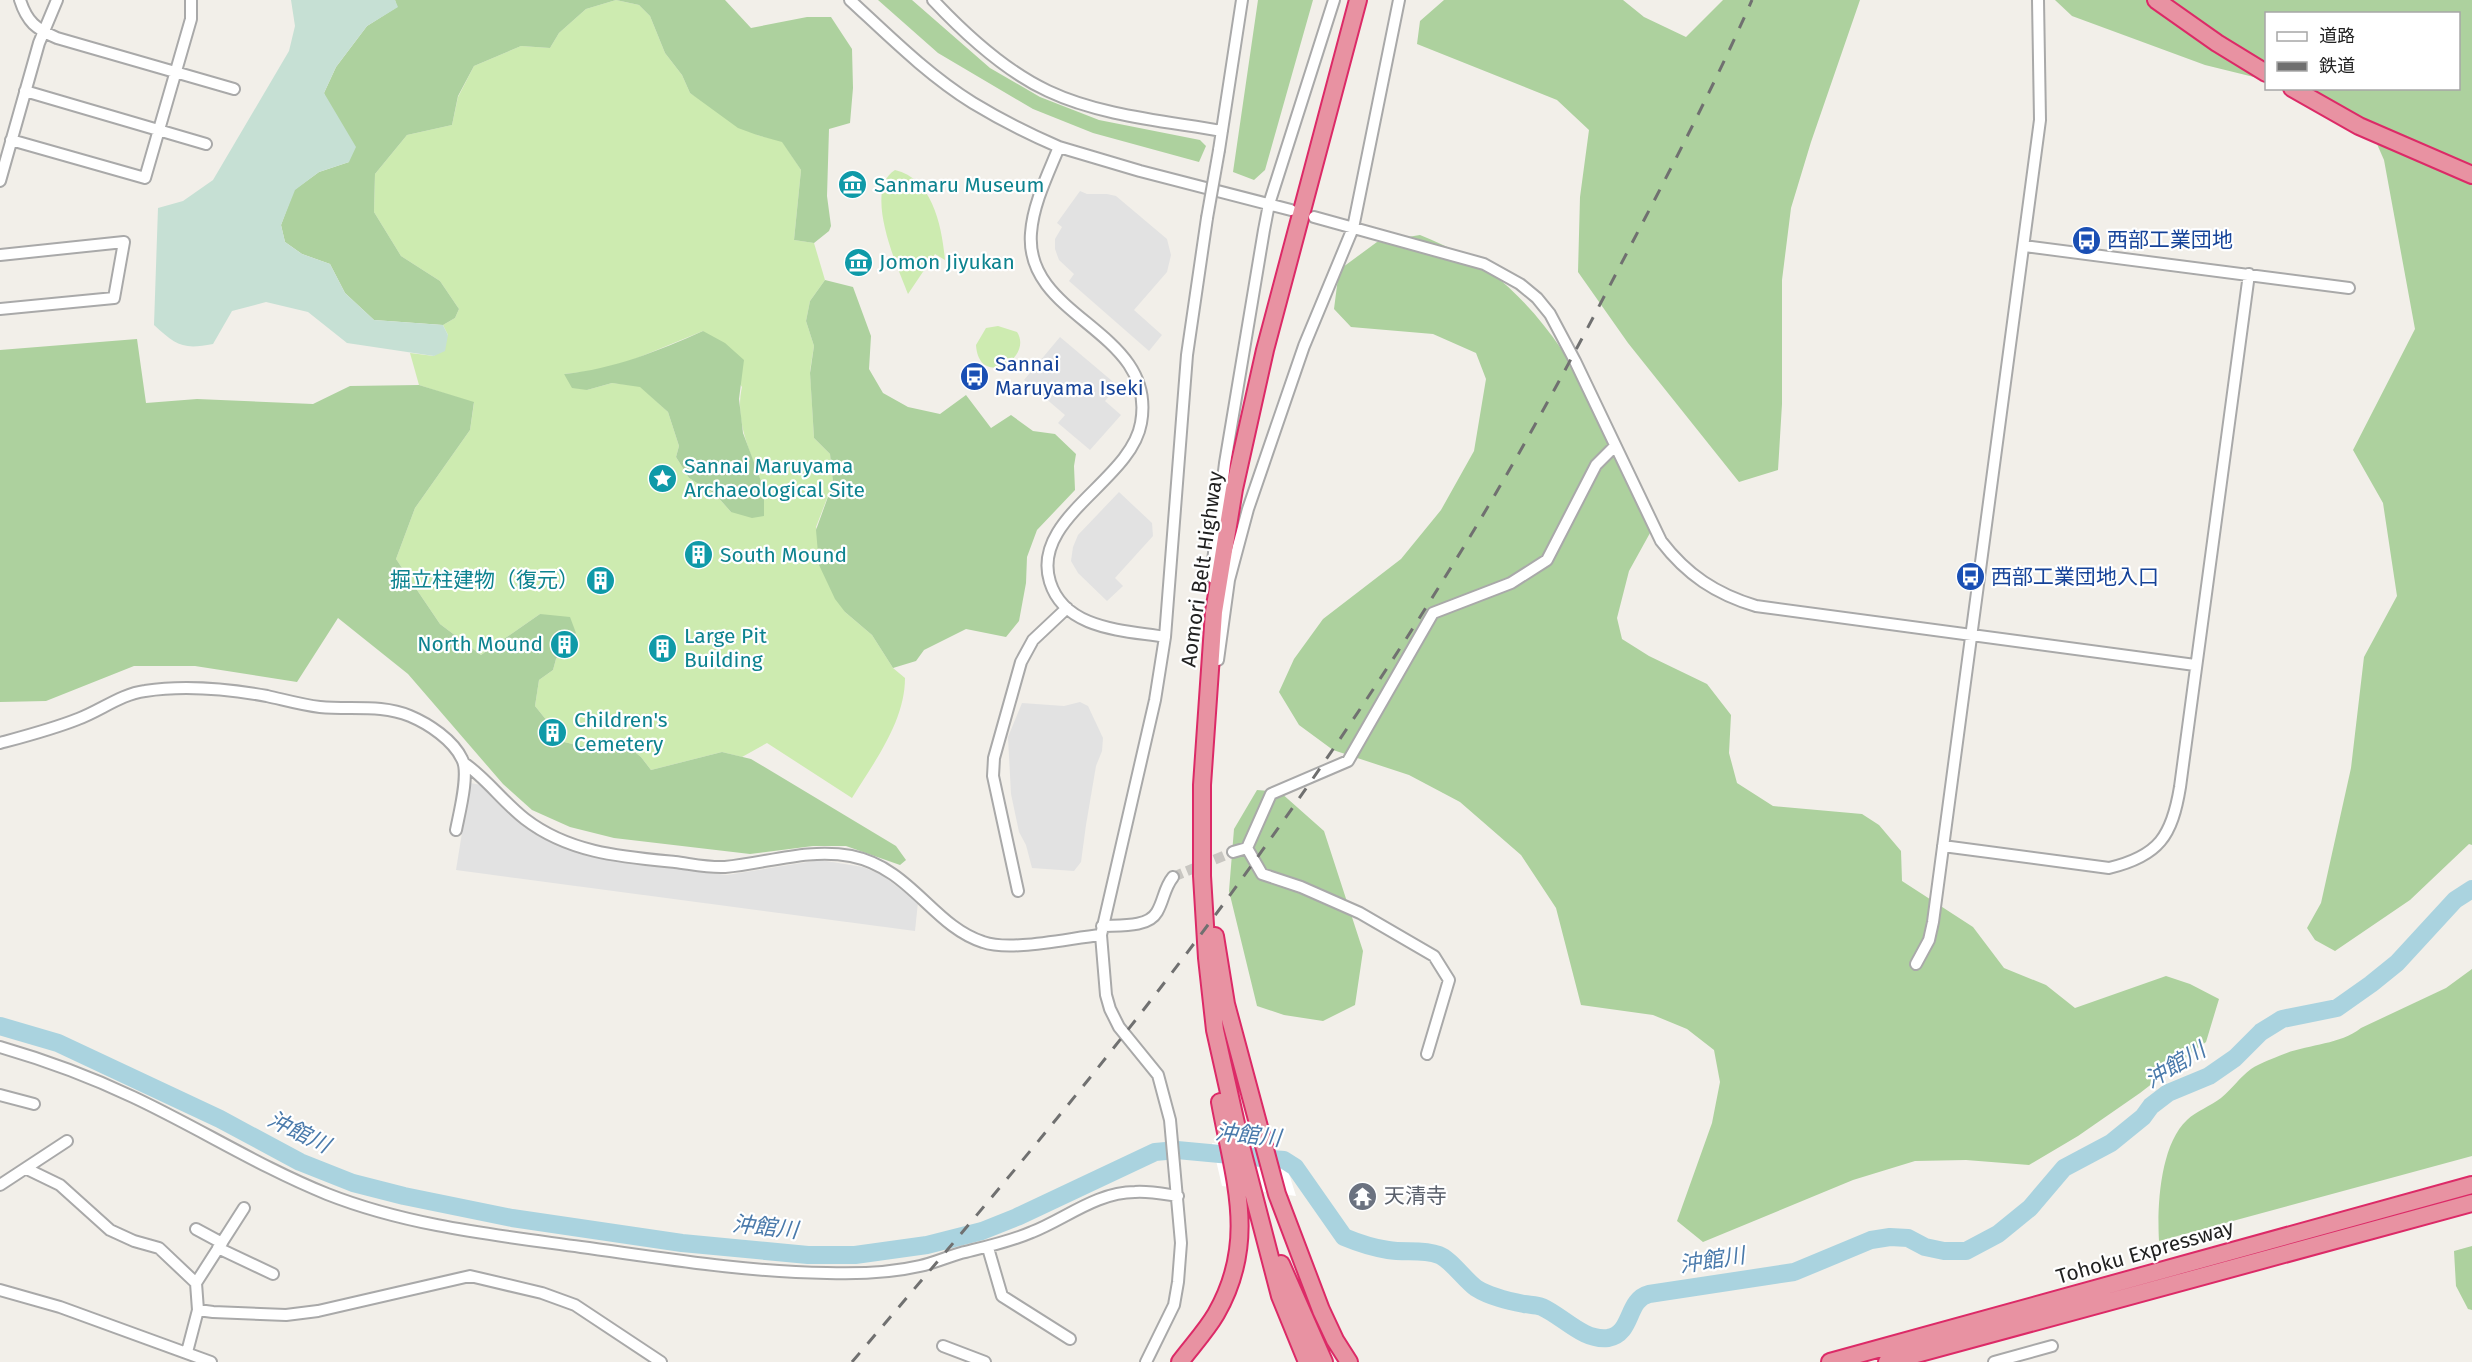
<svg xmlns="http://www.w3.org/2000/svg" width="2472" height="1362" viewBox="0 0 2472 1362" font-family="'Fira Sans','Noto Sans JP',sans-serif">
  <style>
    .grass { fill: #cdebb0; fill-rule: evenodd }
    .forest { fill: #add19e }
    .wetland { fill: #c6e0d4 }
    .parking { fill: #e2e2e2 }
    .pier { fill: #fff }
    .lines { fill: none; stroke-linecap: round; stroke-linejoin: round }
    .river { stroke: #aad3df; stroke-width: 18 }
    .minor-tunnel { stroke: #c8c6c1; stroke-width: 10; stroke-dasharray: 10 5; stroke-linecap: butt }
    .minor-casing { stroke: #a9a9a9; stroke-width: 14 }
    .highway-casing { stroke: #dc2a67; stroke-width: 20 }
    .minor { stroke: #fff; stroke-width: 10 }
    .highway { stroke: #e892a2; stroke-width: 16 }
    .rail { stroke: #707070; stroke-width: 3; stroke-dasharray: 12 12; stroke-linecap: butt }
    .minor-bridge-casing { stroke: #a9a9a9; stroke-width: 14; stroke-linecap: butt }
    .minor-bridge { stroke: #fff; stroke-width: 10 }
    .labels { text-anchor: middle; dominant-baseline: central; stroke-width: 4.5; stroke-linejoin: round; paint-order: stroke }
    .culture-label { font-size: 21px; fill: #0d838f; stroke: #fff; text-anchor: start }
    .transit-label { font-size: 21px; fill: #164399; stroke: #fff; text-anchor: start }
    .street-label { font-size: 21px; fill: #222; stroke: #fff }
    .worship-label { font-size: 21px; fill: #5b616d; stroke: #fff; text-anchor: start }
    .water-label { font-size: 22px; font-style: italic; fill: #4a7aab; stroke: #fff }
  </style>
  <rect width="100%" height="100%" fill="#f2efe9"/>
  <path class="grass" d="M616,0L639,5L650,16L665,53L682,75L690,93L757,135L782,141L801,170L794,240L814,243L825,280L810,301L806,321L814,346L810,371L814,438L830,454L833,483L816,527L845,612L872,635L893,668L905,678C905,722 874,762 852,798L767,743L742,757L722,752L651,770L641,757L631,749L598,750L564,742L535,706L539,680L553,670L556,659L576,633L540,614L481,655L440,624L396,559L415,508L470,430L474,403L419,385L410,353L434,356L448,335L443,325L455,318L459,309L440,281L401,256L374,212L375,174L407,135L452,125L458,97L474,66L521,46L550,48L559,33L586,9ZM703,331L742,387C734,422 752,456 764,489L731,512L716,495L689,478L676,457L679,446L668,412L640,386L612,383L587,390L564,374L592,371L630,361Z
    M895,170C933,179 942,227 945,260L935,254L908,294C898,268 862,190 895,170Z
    M998,326L1017,332C1034,358 979,390 976,345L986,328Z"/>
  <path class="forest" d="M395,0H725L751,28L807,17H831L852,49L853,88L850,123L829,129L827,196L831,226L829,231L814,243L794,240L801,170L782,142L757,135L738,128L690,93L682,75L665,53L650,16L639,5L616,0L586,9L559,33L550,48L521,46L474,66L458,96L452,125L407,135L375,174L374,212L401,256L440,281L459,309L455,318L443,325L374,320L345,293L330,264L302,254L285,242L281,225L294,190L319,172L349,162L324,93L336,67L367,26L397,7Z
    M878,0H912L990,68L1040,97L1099,120L1200,140L1206,146L1199,162L1093,133L1033,109L938,53Z
    M1258,0H1313L1265,170L1254,180L1233,172Z
    M1444,0H1623L1644,17L1686,37L1723,0H1860L1811,142L1791,208L1782,280V404L1778,470L1739,482L1628,343L1578,272L1580,197L1589,130L1557,100L1417,44L1420,21Z
    M2055,0H2472V845L2469,844L2410,900L2335,951L2315,940L2307,928L2321,903L2351,768L2364,657L2397,596L2383,503L2353,450L2415,329L2384,160L2370,128L2336,102L2294,89L2458,88V14H2266V80L2205,65L2072,16Z
    M1420,235C1443,245 1469,255 1489,271C1568,331 1606,427 1648,514L1650,533L1629,571L1617,618L1622,639L1649,656L1707,684L1731,715L1729,753L1737,783L1773,806L1862,814L1879,825L1901,851L1902,881L1973,927L2004,968L2046,985L2075,1008L2166,976L2190,984L2219,999L2206,1042L2140,1093L2078,1136L2029,1165L1966,1160L1915,1161L1853,1180L1703,1242L1677,1221L1712,1123L1720,1082L1714,1050L1687,1029L1653,1015L1581,1005L1556,908L1521,855L1460,802L1409,775L1333,750L1299,725L1279,692L1294,659L1323,619L1401,559L1441,510L1474,451L1486,379L1476,353L1433,334L1351,327L1334,309L1339,270L1377,242Z
    M825,280L853,287L871,336L869,369L883,393L908,407L940,414L966,395L991,428L1011,415L1033,431L1055,434L1076,454L1074,466L1075,490L1037,530L1027,557L1026,583L1019,621L1006,637L966,629L924,650L916,661L893,668L872,635L845,612L835,599L819,565L816,530L833,483L830,454L814,438L810,373L814,346L806,321L810,301Z
    M703,331L725,343L744,360L739,399L743,433L764,489V516L752,518L731,512L716,495L689,478L676,457L679,446L668,412L640,387L612,383L587,390L572,388L564,374C614,369 658,351 703,331Z
    M137,339L146,403L197,399L313,404L350,386L419,385L474,402L470,430L415,508L396,559L440,624L481,655L540,614L570,617L576,633L556,659L553,670L539,680L535,706L564,742L598,750L631,749L641,757L651,770L722,752L751,759L896,846L906,860L900,865L846,846H813L750,854L614,838L570,827L532,810L503,784L408,674L338,618L297,682L195,666H134L46,701L0,702V350Z
    M1257,790L1280,792L1324,831L1363,951L1355,1005L1323,1021L1284,1015L1257,1006L1229,891L1234,829Z
    M2472,969V1156L2159,1241C2157,1207 2160,1145 2187,1120C2196,1111 2211,1106 2221,1098C2232,1089 2240,1077 2251,1069C2260,1063 2274,1058 2284,1054C2309,1044 2339,1045 2361,1028L2446,988Z
    M2472,1246V1310L2468,1309L2456,1286L2454,1251Z"/>
  <path class="wetland" d="M291,0H395L398,7L367,26L336,67L324,93L356,147L349,162L319,172L295,190L281,225L285,242L302,254L330,264L345,293L374,320L443,325L448,335L445,351L434,356L347,343L308,312L266,302L232,311L213,344C182,350 176,345 154,325L158,208L183,201L213,180L289,51L295,26Z"/>
  <path class="parking" d="M1080,191L1087,194H1107L1116,196L1167,239L1171,255L1167,272L1134,310L1162,335L1149,351L1069,281L1074,274L1059,260L1055,249V239L1062,227L1057,223Z
    M1060,337L1118,386L1105,401L1121,415L1090,450L1058,423L1065,415L1024,380Z
    M1119,492L1152,523L1153,536L1115,578L1123,586L1107,601L1078,573L1071,561L1073,547L1078,535Z
    M1080,702L1088,706L1103,738L1102,751L1096,766L1086,825L1081,862L1074,871L1032,868L1026,845L1019,832L1011,794L1008,737L1022,703L1064,706Z
    M470,783L481,785L505,809L550,841L597,858L727,875L820,860L863,867L882,875L918,902L915,931L456,870Z"/>
  <path class="pier" d="M1212,1143L1282,1151L1296,1196L1222,1186Z"/>
  <g class="lines">
    <path class="river" d="M0,1026L58,1043L220,1119L300,1162L353,1183L404,1196L512,1218L682,1243L808,1255H855L927,1245L982,1231L1017,1217L1155,1152L1177,1150L1284,1160L1295,1167L1344,1237C1356,1242 1375,1248 1388,1250C1405,1253 1422,1249 1439,1255C1450,1259 1465,1280 1476,1288C1490,1297 1509,1301 1524,1304C1530,1305 1537,1305 1542,1307C1564,1317 1583,1341 1608,1338C1633,1334 1626,1300 1649,1294L1794,1272L1871,1240L1890,1237L1908,1238L1925,1247L1944,1251H1966L1998,1234L2030,1208L2064,1168L2111,1143L2143,1117L2151,1106L2168,1093L2209,1076L2235,1058L2261,1032L2282,1019L2337,1008L2371,984L2397,963L2455,900L2472,889"/>
    <path class="minor-tunnel" d="M1173,877L1233,852"/>
    <defs>
      <path id="minor" d="M20,0C27,22 36,29 57,38L234,89
        M850,0C889,36 928,75 973,103C1001,120 1029,134 1059,147C1048,174 1033,204 1031,233C1024,319 1158,330 1141,423C1131,481 1030,518 1050,582C1065,630 1124,630 1165,637
        M933,0C965,34 1005,71 1048,91C1101,116 1165,121 1222,131
        M25,91L206,144
        M11,140L145,178L191,19V0
        M1059,147L1140,171L1291,210
        M1219,150L1242,0
        M0,181L39,43L57,0
        M1314,217L1484,264L1520,284L1537,298L1550,314L1575,361L1661,541C1687,575 1716,594 1756,606L2195,665
        M2024,246L2349,288
        M0,255L124,242L114,298L0,309
        M1213,578V561L1225,463L1264,230L1269,204L1334,0
        M1218,660L1229,580L1248,509L1304,346L1353,228L1399,0
        M0,743C26,736 53,729 78,719C100,711 121,694 145,691C184,685 228,689 267,696C285,700 302,705 320,707C351,710 381,704 410,716C429,724 453,740 462,759C470,773 459,814 456,830
        M464,763C487,779 503,802 525,819C569,853 622,857 675,862C691,864 709,868 725,867C768,863 808,848 851,856C911,868 933,926 983,942C1011,952 1069,938 1101,935
        M1943,846L2109,868C2159,856 2172,836 2180,787L2249,274
        M1233,852L1247,848
        M1018,891L993,776L994,758L1021,662L1033,640L1067,608
        M1102,926C1119,925 1148,928 1157,912C1164,900 1164,888 1173,877
        M1916,964L1929,940L1933,922L2040,120L2038,0
        M0,1047C45,1060 91,1077 133,1097C199,1128 260,1167 327,1194C408,1226 495,1235 581,1247C662,1258 745,1272 827,1273C857,1274 890,1273 920,1266C934,1263 947,1257 961,1253C985,1247 1009,1242 1032,1232C1065,1219 1097,1192 1135,1192C1149,1191 1164,1194 1178,1196
        M1427,1054L1449,980L1434,956L1360,913L1301,887L1262,874L1247,848L1271,794L1348,761L1433,613L1511,583L1547,560L1596,465L1615,446
        M0,1095L34,1104
        M27,1169L60,1185L110,1230L134,1241L159,1248L196,1283
        M0,1185L67,1141
        M196,1229L222,1243
        M218,1248L273,1274
        M988,1248L1002,1296L1070,1339
        M0,1290L60,1307L211,1362
        M198,1310L196,1283L244,1208
        M943,1346L985,1362
        M187,1352L198,1310L213,1312L286,1315L318,1311L470,1276L542,1293L575,1305L661,1362
        M1146,1362L1174,1305L1178,1282L1181,1243L1170,1120L1158,1075L1119,1027L1110,1009L1106,995L1101,935L1155,700L1165,637L1187,355L1207,218
        M1994,1362L2052,1346"/>
      <path id="highway" d="M2156,0L2217,43L2266,73
        M2292,88L2359,126L2472,175
        M1215,936L1226,1004L1277,1194L1321,1310L1335,1340L1349,1362
        M1281,1264L1324,1362
        M1180,1362C1192,1346 1206,1331 1216,1314C1258,1241 1234,1179 1220,1102
        M1307,1362L1280,1296L1241,1146L1215,1030L1207,958L1202,876V785L1214,612L1234,489L1265,350L1358,0
        M1830,1362L2472,1185
        M1887,1362L2472,1203"/>
    </defs>
    <use href="#minor" class="minor-casing"/>
    <use href="#highway" class="highway-casing"/>
    <use href="#minor" class="minor"/>
    <use href="#highway" class="highway"/>
    <path class="rail" d="M852,1362C961,1234 1070,1107 1171,974C1280,831 1384,679 1477,525C1528,440 1575,353 1620,266C1666,178 1712,91 1752,0"/>
    <defs>
      <path id="minor-bridge" d="M1207,218L1219,150"/>
    </defs>
    <use href="#minor-bridge" class="minor-bridge-casing"/>
    <use href="#minor-bridge" class="minor-bridge"/>
  </g>
  <defs>
    <symbol id="museum-disc" viewBox="-11 -11 22 22"><circle r="9.5" fill="#0f9aa8" stroke="#fff"/><path d="M0-6L6-3V-2H-6V-3ZM-5-1h2V3h-2ZM-1-1h2V3h-2ZM3-1h2V3H3ZM-6 4H6V6H-6Z" fill="#fff"/></symbol>
    <symbol id="bus-disc" viewBox="-11 -11 22 22"><circle r="9.5" fill="#1a4fb4" stroke="#fff"/><path d="M-5-6H5V4H4V6H2V4H-2V6H-4V4H-5ZM-3.5-4V0h7V-4ZM-3.5 1.2v1.5H-2V1.2ZM2 1.2v1.5H3.5V1.2Z" fill="#fff"/></symbol>
    <symbol id="sight-disc" viewBox="-11 -11 22 22"><circle r="9.5" fill="#0f9aa8" stroke="#fff"/><path d="M0-6L1.8-2.2L6-1.7L2.9 1.2L3.7 5.4L0 3.3L-3.7 5.4L-2.9 1.2L-6-1.7L-1.8-2.2Z" fill="#fff"/></symbol>
    <symbol id="building-disc" viewBox="-11 -11 22 22"><circle r="9.5" fill="#0f9aa8" stroke="#fff"/><path d="M-4-6H4V6H1V3H-1V6H-4ZM-2.5-4.3h1.7v1.8h-1.7ZM.8-4.3h1.7v1.8H.8ZM-2.5-1h1.7V.8h-1.7ZM.8-1h1.7V.8H.8Z" fill="#fff"/></symbol>
    <symbol id="temple-disc" viewBox="-11 -11 22 22"><circle r="9.5" fill="#6b7280" stroke="#fff"/><path d="M0-6L5-2H3V0L6.5 2.5H4V6H1.5V3h-3V6H-4V2.5H-6.5L-3 0V-2H-5Z" fill="#fff"/></symbol>
  </defs>
  <g fill-rule="evenodd">
    <use href="#museum-disc" x="836" y="168" width="33" height="33"/>
    <use href="#bus-disc" x="2070" y="224" width="33" height="33"/>
    <use href="#museum-disc" x="842" y="246" width="33" height="33"/>
    <use href="#bus-disc" x="958" y="360" width="33" height="33"/>
    <use href="#sight-disc" x="646" y="462" width="33" height="33"/>
    <use href="#building-disc" x="682" y="538" width="33" height="33"/>
    <use href="#bus-disc" x="1954" y="560" width="33" height="33"/>
    <use href="#building-disc" x="584" y="564" width="33" height="33"/>
    <use href="#building-disc" x="548" y="628" width="33" height="33"/>
    <use href="#building-disc" x="646" y="632" width="33" height="33"/>
    <use href="#building-disc" x="536" y="716" width="33" height="33"/>
    <use href="#temple-disc" x="1346" y="1180" width="33" height="33"/>
  </g>
  <g class="labels">
    <g class="culture-label">
      <text x="874" y="185">Sanmaru Museum</text>
      <text x="879" y="262">Jomon Jiyukan</text>
      <text x="684" y="466">Sannai Maruyama<tspan x="684" dy="24">Archaeological Site</tspan></text>
      <text x="720" y="555">South Mound</text>
      <text x="579" y="580" text-anchor="end">掘立柱建物（復元）</text>
      <text x="684" y="636">Large Pit<tspan x="684" dy="24">Building</tspan></text>
      <text x="543" y="644" text-anchor="end">North Mound</text>
      <text x="574" y="720">Children's<tspan x="574" dy="24">Cemetery</tspan></text>
    </g>
    <g class="transit-label">
      <text x="2107" y="240">西部工業団地</text>
      <text x="995" y="364">Sannai<tspan x="995" dy="24">Maruyama Iseki</tspan></text>
      <text x="1991" y="577">西部工業団地入口</text>
    </g>
    <g class="street-label">
      <text transform="translate(1202 569) rotate(-82)">Aomori Belt Highway</text>
      <text transform="translate(2145 1252) rotate(-16)">Tohoku Expressway</text>
    </g>
    <g class="worship-label">
      <text x="1384" y="1196">天清寺</text>
    </g>
    <g class="water-label">
      <text transform="translate(2175 1065) rotate(-31)">沖館川</text>
      <text transform="translate(299 1132) rotate(26)">沖館川</text>
      <text transform="translate(1248 1135) rotate(6)">沖館川</text>
      <text transform="translate(765 1227) rotate(6)">沖館川</text>
      <text transform="translate(1712 1260) rotate(-9)">沖館川</text>
    </g>
  </g>
  <rect x="2265" y="12" width="195" height="78" fill="#ffffff" stroke="#a7a7a7" stroke-width="1.5"/>
  <rect x="2277" y="32" width="30" height="9" fill="#ffffff" stroke="#a7a7a7" stroke-width="1.5"/>
  <text x="2319" y="42" font-size="18" fill="#222222">道路</text>
  <rect x="2277" y="62" width="30" height="9" fill="#707070" stroke="#a7a7a7" stroke-width="1.5"/>
  <text x="2319" y="72" font-size="18" fill="#222222">鉄道</text>
</svg>
